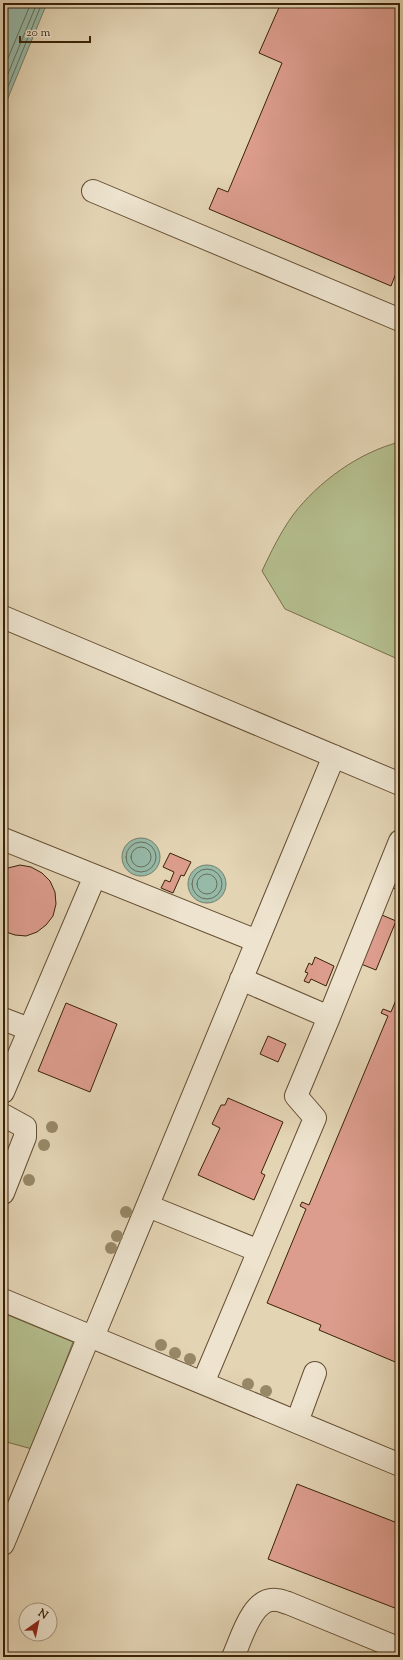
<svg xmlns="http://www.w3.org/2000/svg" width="403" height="1660" viewBox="0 0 403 1660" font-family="'Sorts Mill Goudy',serif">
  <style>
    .green { fill: #b4bd8d; stroke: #78704a }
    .water { fill: #96b9a8; stroke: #727d68 }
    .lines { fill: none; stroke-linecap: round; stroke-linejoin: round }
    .shore { stroke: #686e58; stroke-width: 1 }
    .building { fill: #dd9d8e; stroke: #3b2207 }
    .minor-casing { stroke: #654e32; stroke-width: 24 }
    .minor { stroke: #ede3ce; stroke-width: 22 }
    .tree { fill: #978867 }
  </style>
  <rect width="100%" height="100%" fill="#e3d4b4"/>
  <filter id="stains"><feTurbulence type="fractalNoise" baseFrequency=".005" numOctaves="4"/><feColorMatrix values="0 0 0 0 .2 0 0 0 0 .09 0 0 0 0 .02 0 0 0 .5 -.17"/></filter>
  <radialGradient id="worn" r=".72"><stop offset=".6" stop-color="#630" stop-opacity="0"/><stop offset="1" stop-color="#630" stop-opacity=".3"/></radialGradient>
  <path class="green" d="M400,442V660L285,609L262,571C271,552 280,533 293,515C318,482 359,452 400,442Z
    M3,1313L73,1342L32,1449L3,1441Z"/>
  <path class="water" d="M3,3H47L3,110Z
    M122 857a19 19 0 1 1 38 0a19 19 0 1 1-38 0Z
    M188 884a19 19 0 1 1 38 0a19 19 0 1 1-38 0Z"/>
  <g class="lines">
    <path class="shore" d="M3,70L31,3
      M3,86L37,3
      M3,99L42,3
      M126 857a15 15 0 1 1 30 0a15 15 0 1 1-30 0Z
      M131 857a10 10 0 1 1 20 0a10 10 0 1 1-20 0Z
      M192 884a15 15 0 1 1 30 0a15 15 0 1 1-30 0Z
      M197 884a10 10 0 1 1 20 0a10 10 0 1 1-20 0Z"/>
  </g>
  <path class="building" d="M281,3H400V263L391,286L209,209L218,188L228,192L282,63L259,53Z
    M170,853L191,862L184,876L181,875L173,893L161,888L165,880L170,882L174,872L163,867Z
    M20,865L31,867L42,873L50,881L55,892L56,904L53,916L46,925L37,932L26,936L15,935L3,931V871L8,868Z
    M400,871V891L393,888Z
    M382,915L396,921L376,970L361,964Z
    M315,957L334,966L326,986L311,979L309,983L304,981L308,973L305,972L309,963L312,965Z
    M400,990V1364L319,1330L321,1325L267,1303L306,1209L300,1206L302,1202L309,1205L388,1016L381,1013L383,1009L391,1012Z
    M66,1003L117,1024L90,1092L38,1071Z
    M268,1036L286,1044L278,1062L260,1054Z
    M228,1098L283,1122L261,1173L265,1175L254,1200L198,1175L220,1128L212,1124L221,1105H225Z
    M297,1484L400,1524V1610L268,1559Z"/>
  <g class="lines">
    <defs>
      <path id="minor" d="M93,191L400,320
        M3,617L400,784
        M3,839L257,941
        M329,1017L400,841
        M3,1019L29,1029
        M3,1092L95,876
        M3,1115L25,1127V1137L3,1193
        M148,1206L259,1251
        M3,1300L400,1465
        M93,1337L334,756
        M203,1383L315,1118L296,1096L329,1017L241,979
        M297,1422L315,1373
        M3,1544L89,1336
        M233,1657C241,1640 252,1597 276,1600C280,1600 284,1602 288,1603L400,1649"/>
    </defs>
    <use href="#minor" class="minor-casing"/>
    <use href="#minor" class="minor"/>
  </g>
  <g class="tree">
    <circle cx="52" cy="1127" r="6"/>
    <circle cx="44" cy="1145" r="6"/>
    <circle cx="29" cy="1180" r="6"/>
    <circle cx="126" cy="1212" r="6"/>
    <circle cx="117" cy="1236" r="6"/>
    <circle cx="111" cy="1248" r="6"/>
    <circle cx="161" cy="1345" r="6"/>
    <circle cx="175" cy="1353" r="6"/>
    <circle cx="190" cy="1359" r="6"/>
    <circle cx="248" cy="1384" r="6"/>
    <circle cx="266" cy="1391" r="6"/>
  </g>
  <rect width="403" height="1660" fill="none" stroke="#e3d4b4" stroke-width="16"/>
  <rect x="4" y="4" width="395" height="1652" fill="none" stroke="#3b2207" stroke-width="2"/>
  <rect x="8" y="8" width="387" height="1644" fill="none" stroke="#3b2207"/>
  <g transform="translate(38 1622) rotate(33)"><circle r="19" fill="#ede3ce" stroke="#a6967e"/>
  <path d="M0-3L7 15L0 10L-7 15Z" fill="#8f2418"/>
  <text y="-6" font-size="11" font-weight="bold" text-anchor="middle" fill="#3b2207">N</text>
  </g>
  <path d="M20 36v6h70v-6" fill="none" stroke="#3b2207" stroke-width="2"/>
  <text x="26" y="36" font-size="12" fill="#3b2207" stroke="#ede3ce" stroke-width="3" paint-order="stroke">20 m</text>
  <rect width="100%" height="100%" filter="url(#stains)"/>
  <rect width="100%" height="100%" fill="url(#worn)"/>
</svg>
